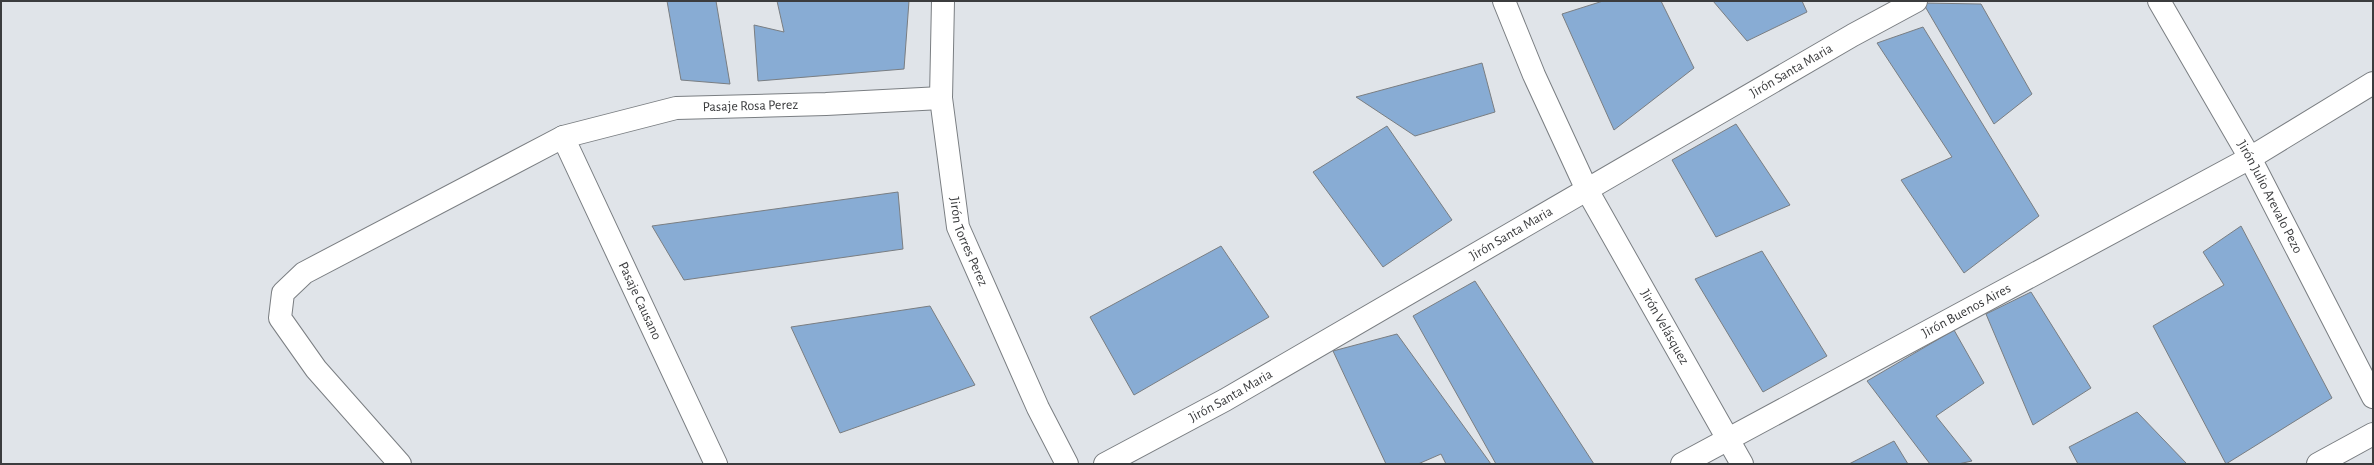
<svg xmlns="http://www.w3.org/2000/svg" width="2374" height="465" viewBox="0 0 2374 465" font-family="'Alegreya Sans',sans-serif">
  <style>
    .building { fill: #88acd4; stroke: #7a7e82 }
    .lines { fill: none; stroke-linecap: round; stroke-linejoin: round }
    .street-casing { stroke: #7a7e82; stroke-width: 24 }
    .street { stroke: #fff; stroke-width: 22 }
    .labels { text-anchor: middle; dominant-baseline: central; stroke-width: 3; stroke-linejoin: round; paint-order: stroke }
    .street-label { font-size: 14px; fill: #3b3c3e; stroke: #e0e4e9 }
  </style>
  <rect width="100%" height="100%" fill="#e0e4e9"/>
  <path class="building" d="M667,1H716L730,84L681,80Z
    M777,1H909L904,69L758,81L754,25L784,32Z
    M1603,1H1661L1694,68L1614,130L1562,14Z
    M1713,1H1802L1807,12L1747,41Z
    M1923,3L1981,4L2032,94L1994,124Z
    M1923,27L2039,216L1964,273L1901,180L1952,157L1877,43Z
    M1482,63L1495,112L1415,136L1356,97Z
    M1736,124L1790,205L1716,237L1672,160Z
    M1387,126L1452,220L1383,267L1313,172Z
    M898,192L903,249L684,280L652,226Z
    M2241,226L2332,398L2226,464L2153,326L2224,285L2203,252Z
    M1221,246L1269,317L1134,395L1090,317Z
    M1762,251L1827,356L1763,392L1695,279Z
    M1475,281L1594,464H1496L1413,316Z
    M2031,292L2091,388L2033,425L1986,314Z
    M930,306L975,385L840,433L791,327Z
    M1954,330L1984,383L1936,416L1972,461L1958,464H1930L1867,381Z
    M1397,334L1491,464H1446L1441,454L1418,464H1386L1333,351Z
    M2137,412L2187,464H2078L2069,447Z
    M1894,441L1908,464H1849Z"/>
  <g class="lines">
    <defs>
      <g id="street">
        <path id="s1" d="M943,1L941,98L958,227L1038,408L1067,464"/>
        <path id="s2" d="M1504,1L1534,75L1587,190L1742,464"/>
        <path id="s3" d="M2159,1L2250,158L2373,397"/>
        <path id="s4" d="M563,137L716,464"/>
        <path id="s5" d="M400,464L316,369L280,318L283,293L304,273L563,137L676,108L826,104L941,98"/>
        <path id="s6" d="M1105,464L1225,400L1853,35L1916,1"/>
        <path id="s7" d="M1682,464L2250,158L2373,83"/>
        <path d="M2318,464L2373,434"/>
      </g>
    </defs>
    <use href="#street" class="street-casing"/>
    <use href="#street" class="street"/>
  </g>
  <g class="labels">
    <g class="street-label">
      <text stroke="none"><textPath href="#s6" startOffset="791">Jirón Santa Maria</textPath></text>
      <text stroke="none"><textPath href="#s5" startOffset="727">Pasaje Rosa Perez</textPath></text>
      <text stroke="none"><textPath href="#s3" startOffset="225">Jirón Julio Arevalo Pezo</textPath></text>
      <text stroke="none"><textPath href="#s6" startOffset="467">Jirón Santa Maria</textPath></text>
      <text stroke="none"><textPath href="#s1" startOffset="244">Jirón Torres Perez</textPath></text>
      <text stroke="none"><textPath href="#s4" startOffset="181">Pasaje Causano</textPath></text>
      <text stroke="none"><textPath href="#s7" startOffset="323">Jirón Buenos Aires</textPath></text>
      <text stroke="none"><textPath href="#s2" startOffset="364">Jirón Velásquez</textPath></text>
      <text stroke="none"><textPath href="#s6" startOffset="143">Jirón Santa Maria</textPath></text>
    </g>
  </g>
  <rect width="2374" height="465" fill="none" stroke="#3b3c3e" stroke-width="4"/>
</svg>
